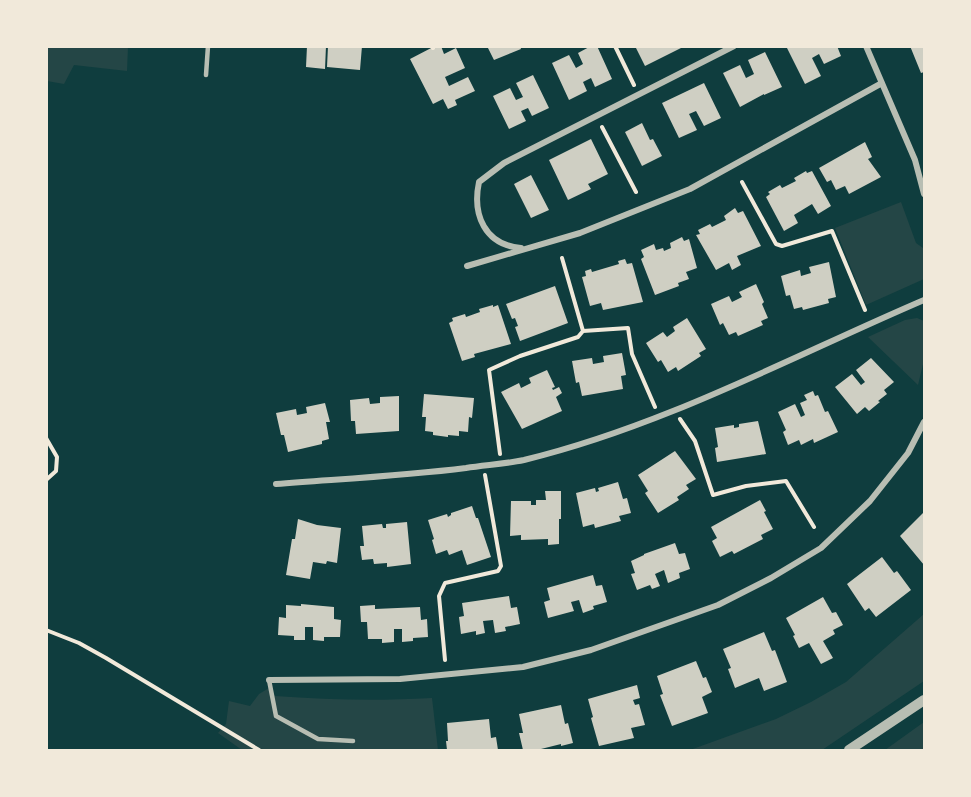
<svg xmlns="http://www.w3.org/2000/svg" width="971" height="797" viewBox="0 0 971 797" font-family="Lato,sans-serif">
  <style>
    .green { fill: #244646 }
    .building { fill: #cfcfc3 }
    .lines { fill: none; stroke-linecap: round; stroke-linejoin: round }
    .path { stroke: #f1e9da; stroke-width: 4 }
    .service { stroke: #b8beb3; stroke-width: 4.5 }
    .minor { stroke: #b8beb3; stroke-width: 6 }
    .tertiary { stroke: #b8beb3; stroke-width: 10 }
  </style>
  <rect width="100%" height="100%" fill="#0f3d3e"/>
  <path class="green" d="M47,46L128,47L127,71L74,65L64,84L47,81Z
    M901,202L916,243L923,248L924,279L866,305L835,228Z
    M917,318L924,321V360L918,385L868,337L905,320Z
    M924,614V681L822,750H690L776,719L811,702L846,682Z
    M269,688L275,696C328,700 379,701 432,698L438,750H242L218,733L226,724L229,701L250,706L259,694Z
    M924,722V750H885Z"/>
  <path class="building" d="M307,46H326L325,69L306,67Z
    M328,46H362L360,70L327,67Z
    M435,46H441L444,54L456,48L465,68L445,77L449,86L468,77L475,91L455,100L457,105L448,109L443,99L433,104L410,59Z
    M487,46H520L521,49L494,60Z
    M591,46H597L612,79L595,87L591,78L583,82L587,91L569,100L552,63L569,55L576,68L583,64L578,53Z
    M635,46H685L645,66Z
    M786,46H807L808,48L812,46H837L841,56L824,64L819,54L812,58L821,76L805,84Z
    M910,46H924V72L921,73Z
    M765,52L782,87L764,95V94L740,107L723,73L740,65L746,78L754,74L748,60Z
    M533,75L549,108L532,116L528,108L521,111L526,121L509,129L493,96L510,88L516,100L523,97L516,83Z
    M704,83L721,118L704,126L696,111L689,114L697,130L679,138L662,103Z
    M642,123L650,140L653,139L662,156L642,166L625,132Z
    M591,139L608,174L588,184L591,189L568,200L549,160Z
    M865,142L872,157L868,159L881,177L849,194L845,186L836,190L831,180L827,182L819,168Z
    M806,171L807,173L812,171L831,206L818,214L812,204L794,215L798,223L784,231L766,197L770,194L768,192L780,185L782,188L796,181L794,178Z
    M531,175L549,210L531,218L514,184Z
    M735,208L738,213L743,211L761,246L737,256L741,265L732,270L729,263L716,270L696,235L700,234L698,230L710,224L712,227L726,220L724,216Z
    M682,237L684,241L689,239L697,268L686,272L689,279L678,283L679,286L655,295L641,259L644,257L641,250L654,244L656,250L663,248L664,251L671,248L670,243Z
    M625,259L627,264L632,263L643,302L603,310L601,303L590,306L582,277L586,276L585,271L591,269L592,272L619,264L618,261Z
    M829,262L836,297L828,299L829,303L803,310L802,307L794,309L790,295L786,296L781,276L800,270L801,276L811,273L809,267Z
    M756,284L764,302L762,304L768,318L761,321L763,325L738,336L736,332L729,335L723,323L720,325L711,304L729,296L732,302L742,297L739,292Z
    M555,286L568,323L520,341L515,327L518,326L515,318L512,319L506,304Z
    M493,305V307L498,305L511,344L474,354L475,357L462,361L449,323L453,321L452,318L465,314L466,317L480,312L479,309Z
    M687,318L706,349L699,353L701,356L678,371L676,367L668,372L661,360L658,362L646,343L663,332L667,337L675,331L673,327Z
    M622,353L626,375L621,376L623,389L582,396L579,382L576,383L572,361L592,358L593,364L604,362L603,356Z
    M871,358L894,382L884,390L887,394L878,401L880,402L869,411L865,407L857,414L835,387L852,374L861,385L865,382L856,370Z
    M547,370L555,387L552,388L553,390L559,387L562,393L556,397L562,411L522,429L501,392L519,383L521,388L531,383L529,378Z
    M813,391L815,396L818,395L825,412L828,411L838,432L814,443L813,439L801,445L799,440L788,445L783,432L786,430L778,412L795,404L801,417L805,415L800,403L807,400L804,395Z
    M424,394L474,398L472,418L469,417L468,432L459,431V436L448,435V437L433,435V432L425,431L426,417H422Z
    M399,396V431L356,434L355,421H351L350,400L369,398L370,404L380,403V397Z
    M325,403L330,422H326L329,439L322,441V444L288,452L284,435H281L276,413L296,409L297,415L307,413L306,407Z
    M758,421L766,454L717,462L715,448L718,447L715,428L734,425V428L739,427V424Z
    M675,451L696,479L686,485L689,489L677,497L679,500L658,513L645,493L648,491L638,475Z
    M618,482L623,499L627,498L631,513L619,516L621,521L595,528L594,524L583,527L576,493L595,488L596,492L599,491L598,488Z
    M545,491H561V519H559V544L548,545V539L521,540V535L510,536L511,501H531V505H536V500H546Z
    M760,500L766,511L764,512L773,529L761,535L763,539L734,554L732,551L720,557L712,541L717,538L711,527Z
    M472,506L476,518H478L491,557L467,565L462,550L449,555L447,550L436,554L432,540L434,539L428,520L447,514L448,517L451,515V513Z
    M924,512V565L900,536Z
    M298,519L317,525L341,528L337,563L327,561L326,564L313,562L310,579L286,575L292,539H295Z
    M407,522L411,564L387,567V563L374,564L373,559L362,560L360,546H364L362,526L382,524L383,528H386V524Z
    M675,543L679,554L685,553L690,569L679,573L680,578L668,583L664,570L655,574L660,586L652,589L650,585L637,590L631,574L635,573L631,561L644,555V554Z
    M882,557L894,573L897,571L911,590L876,617L869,608L865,611L847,584Z
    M593,575L596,586L602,585L607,602L593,606L594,609L583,613L579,600L571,602L574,611L548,618L544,602L550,600L547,588Z
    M509,596L511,608L517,607L520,624L505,627L506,631L495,633L493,620L483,621L485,633L476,635V631L461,634L459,617L464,616L462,603Z
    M823,597L832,613L836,612L843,625L833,630L835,634L823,641L833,658L821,664L809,643L799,648L793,636L795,635L786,618Z
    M301,604L334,607V619L341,620L340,637H324V641L313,640V627H305V640H294V636L278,635L279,617L286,618V605L301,606Z
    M375,605V609L420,607L421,620L427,619L428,637L413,638V641L402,642V629H394V642L382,643V639H368L367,622H361L360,606Z
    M764,632L772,651L775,650L787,682L764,691L759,678L735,688L728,669L731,668L723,649Z
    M696,661L703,678L706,677L712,692L702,697L708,713L672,726L660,695L663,694L657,676Z
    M637,685L640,698L633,700L635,705L639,704L645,725L631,728L634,738L599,746L591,718L593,717L588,699Z
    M561,705L565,724L568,723L573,743L561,746V744L537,750H523L519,733H523L519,714Z
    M489,719L491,738L496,737L498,750H447L446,741H448L447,723Z"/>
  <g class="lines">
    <path class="path" d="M432,46L433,48
      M615,46L634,85
      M602,127L636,192
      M742,182L776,244L782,246L832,231L865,310
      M562,258L583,331L628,328L632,354L655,407
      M680,419L695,441L713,495L746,486L786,481L814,527
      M46,438L57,457L56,471L46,480
      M500,454L489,370L520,356L578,337L583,331
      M46,630L79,643L106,658L259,750
      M445,660L439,596L445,583L498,571L501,566L485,475"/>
    <path class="service" d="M206,75L208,46
      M269,680L276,716L318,739L353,741"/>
    <path class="minor" d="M866,46L915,160L924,194
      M521,248C485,245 472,215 479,182L504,163L734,46
      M467,266L580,233L690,189L882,83
      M276,484C339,479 403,476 466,468C485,465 505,464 524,460C664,426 793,356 924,300
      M269,680L400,679L523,667L591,650L718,605L771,578L821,548L870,501L908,453L924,422"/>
    <path class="tertiary" d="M849,750L924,700"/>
  </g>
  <rect width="971" height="797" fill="none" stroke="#f1e9da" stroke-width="96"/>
</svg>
